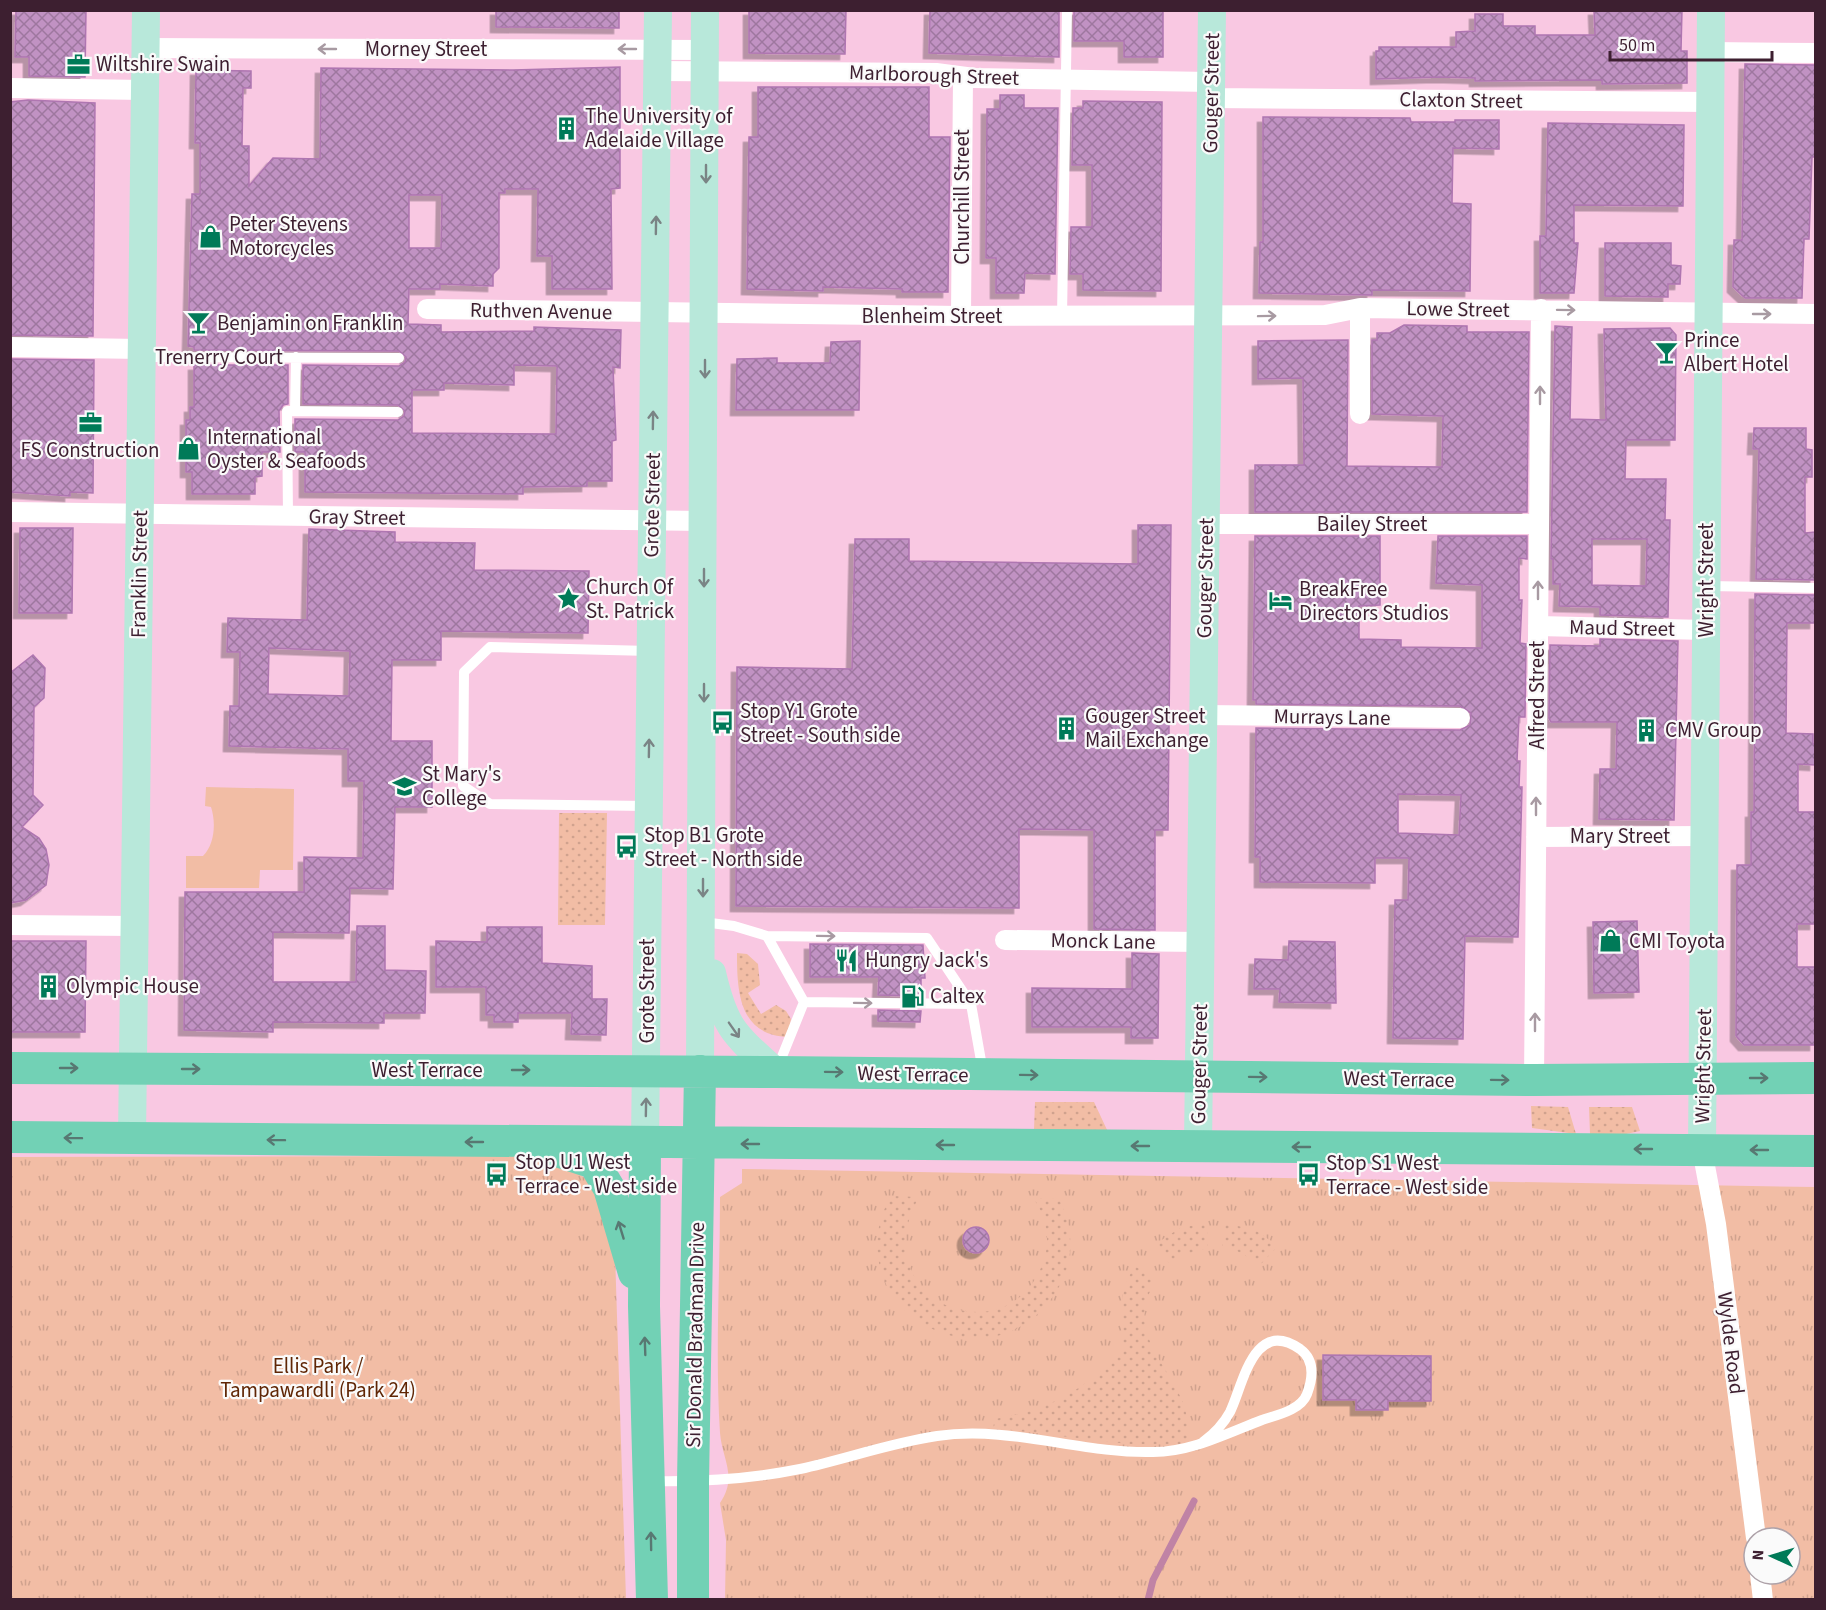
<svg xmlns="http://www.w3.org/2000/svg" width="1826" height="1610" viewBox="0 0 1826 1610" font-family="'Source Sans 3',sans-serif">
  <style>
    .grass { fill: #f2bda5 }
    .park { fill: url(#park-tufts); fill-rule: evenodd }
    .garden { fill: url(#garden-dots) }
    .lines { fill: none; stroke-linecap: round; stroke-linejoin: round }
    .stream { stroke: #c083a5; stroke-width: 7 }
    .building { fill: url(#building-cross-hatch); stroke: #af76b1; stroke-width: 1.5; fill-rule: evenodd; filter: url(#shadow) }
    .lane { stroke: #fff; stroke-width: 10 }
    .street { stroke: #fff; stroke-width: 20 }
    .secondary { stroke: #b8e8da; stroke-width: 28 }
    .primary { stroke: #72d1b5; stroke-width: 32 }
    .oneway { stroke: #a89aa2 }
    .oneway2 { stroke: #7a8485 }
    .oneway3 { stroke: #587872 }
    .labels { text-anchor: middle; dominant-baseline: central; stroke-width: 4.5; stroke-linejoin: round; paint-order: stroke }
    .street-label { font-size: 21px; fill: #3d1f30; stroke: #fafafa }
    .poi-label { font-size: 21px; fill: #3d1f30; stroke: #fafafa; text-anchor: start }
    .park-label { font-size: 21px; fill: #602605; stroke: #fafafa }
  </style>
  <defs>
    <pattern id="park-tufts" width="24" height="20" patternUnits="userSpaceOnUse" patternTransform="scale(1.5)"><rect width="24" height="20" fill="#f2bda5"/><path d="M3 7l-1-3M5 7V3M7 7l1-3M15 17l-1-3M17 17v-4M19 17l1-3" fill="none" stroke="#d0a28e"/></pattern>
    <pattern id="garden-dots" width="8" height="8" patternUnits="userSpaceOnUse" patternTransform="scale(1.5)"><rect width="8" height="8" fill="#f2bda5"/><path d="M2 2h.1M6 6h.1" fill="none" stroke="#d0a28e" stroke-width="1.8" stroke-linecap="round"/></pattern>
    <pattern id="building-cross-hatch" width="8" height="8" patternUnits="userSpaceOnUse" patternTransform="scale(1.5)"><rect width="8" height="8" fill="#c192c3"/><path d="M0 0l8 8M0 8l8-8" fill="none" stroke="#9e779f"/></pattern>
    <filter id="shadow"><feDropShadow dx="-5.5" dy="5.5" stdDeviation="0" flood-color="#0004"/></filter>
  </defs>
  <rect width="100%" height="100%" fill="#f9c8e2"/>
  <path class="grass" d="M206,787L294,789L293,870H260L259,888H186V856H203C215,844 216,822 211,807L205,806Z"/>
  <path class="park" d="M553,1156L592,1183L615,1253L626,1599H11L10,1157Z
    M742,1169L1815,1187V1599H725L726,1540L720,1503C738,1477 722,1459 720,1433C715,1355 720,1275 720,1197L742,1183ZM1754,1538H1790V1574H1754Z"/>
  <path class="garden" d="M559,813H607L605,925H558Z
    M737,953L747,954L758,964L760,985L748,993L761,1014L776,1005L786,1011L791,1019L788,1037C739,1035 737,992 737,953Z
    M1035,1102H1094L1108,1132L1034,1130Z
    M1531,1106L1568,1107L1576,1134L1532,1128Z
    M1589,1107H1632L1640,1131L1626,1134H1590Z
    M891,1196L919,1197C861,1300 1007,1360 1043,1263C1051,1241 1047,1217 1033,1198L1059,1199C1074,1228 1075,1262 1057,1290C999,1386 856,1327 880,1222C882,1213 887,1204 891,1196Z
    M1207,1223L1208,1248L1183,1255L1170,1264L1154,1245L1180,1228Z
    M1225,1223L1255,1230L1278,1246L1261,1264L1237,1251L1222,1248Z
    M1135,1266L1156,1280C1126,1329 1162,1357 1181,1398C1188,1412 1188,1429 1189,1444H1128L993,1428L995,1419C1047,1411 1089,1389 1123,1347C1120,1317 1118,1292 1135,1266Z"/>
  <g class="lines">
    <path class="stream" d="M1148,1600L1153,1580L1194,1501"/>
  </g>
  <path class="building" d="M16,10H86L85,77L29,76V57H15Z
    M496,10H619V28L496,27Z
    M749,10H846L845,54L749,53Z
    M930,10H1059V57L929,53Z
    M1074,10H1163V57H1124V41H1074Z
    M1594,10H1682L1681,51H1687V83L1602,84V80L1475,81V78L1440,77L1376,79V51H1379V47H1456V32L1475,31V14H1503V26H1535V35H1595Z
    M1745,64L1815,65V157H1812L1809,239H1804L1802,298H1745L1733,287L1734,240H1742Z
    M620,67V188L611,189L612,289H552V256H537L538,189H505V193H499V268L493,274V286L440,284V289H409L408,324L441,325V332L534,331V327L621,330L620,368L613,367L616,440L612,441V481H587V486L523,487V494L305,492V452H295V419L398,420L404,416L405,411L398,405L303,404V365L399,366L405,362L406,357L399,351L194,350V347L188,346L192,194H200V143H195L196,70L251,71V88H243L242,146H249V186L273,158L320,159L321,68L513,70ZM409,195H442L441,248H409ZM514,365L557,366L556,434L412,433V390H444V383L514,385Z
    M758,87H929V137H950L948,292H902V289L823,287V291L747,289L749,137H758Z
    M1000,95H1024V108H1058L1055,274L1025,273L1024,293H996V258H986L987,109H1000Z
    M28,100L95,103L93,336L10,335V102Z
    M1083,101L1162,102L1161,291L1083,290V274H1070L1071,227H1092V165H1072L1073,108H1083Z
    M1263,117L1410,118L1411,122H1455V120H1499V149L1453,148L1452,203L1471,204L1470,291L1372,290V295L1259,293L1260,242H1263Z
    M1548,123L1684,125L1683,206L1574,205V243H1578L1574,293H1540V236H1546Z
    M1605,243H1671V265L1681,266L1680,284H1668V297L1605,296Z
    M1404,325L1467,326V332H1529L1527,512H1255V465H1304L1303,378L1258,379V341L1348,340L1347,466L1442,467L1443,416L1372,414V340H1377V333H1390Z
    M1555,326L1572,327L1570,419L1606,420L1604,329L1670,328L1676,335L1675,440H1626L1625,479H1666L1665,520H1670L1668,617L1600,615V607L1559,606L1560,584H1553V559H1551ZM1592,539H1647L1646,586L1592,585Z
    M860,341L859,410H736L737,359L777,358V363H830L831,342Z
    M10,359L94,360L93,493L70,492V496L10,492Z
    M194,365H288V404L283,405L279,411L280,452H262V476L255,477V494H192V472H186V420H190V407H194Z
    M1754,428H1806V449L1812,450V477H1805V533L1815,532V580L1756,579L1759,449H1753Z
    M1138,525H1171L1168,830H1155V930L1094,929V830L1019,829V908L736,906L737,667L852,669L855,539H909V561L1138,564Z
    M20,528H73L72,613H19Z
    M309,529L395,532V542L475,543L474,570L589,571L588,633L441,631V660H392L391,741H432V807H395L393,889L350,888L349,933L273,932V982H356L357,926H385V970L426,971L425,1013H384V1023L273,1022V1032L184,1030L185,892H304V857L363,858L364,781H348V749L229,746L230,706H239L240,652H227L228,618L307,620ZM269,648L350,651L349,696L268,694Z
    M1255,536H1380V605L1359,606V639L1401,640V647L1482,648V585L1436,583L1438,536H1527V559L1519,558V600H1522L1520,643L1526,644L1525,717H1519L1517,761H1520L1519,787H1522L1518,937L1465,936L1463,1039L1393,1038L1395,900H1408L1409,858H1375V883L1260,882V857H1255L1256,728L1460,730L1470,725L1471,713L1460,706L1256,704V700H1253ZM1398,794L1461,795L1459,835L1398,833Z
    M1755,594L1815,595V623H1787L1786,733L1813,734V744H1815V765L1798,764V812H1815V924H1797V967H1815V1045H1744L1736,1036L1737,865H1751V812H1754Z
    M1600,639L1678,641L1674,820L1599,819L1600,769H1616L1617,722H1551L1549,718L1550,645L1600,646Z
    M33,655L45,668L44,698L34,707L33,795L43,805L22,827L39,838L46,849L49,865L46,885L26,900L10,903V673Z
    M1637,921L1639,992L1594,993L1593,922Z
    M487,927H542V963L592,966V999H607L606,1035L571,1034L572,1013H518V1022H494V1015H486V987H436V941L487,942Z
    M10,941H86L85,1032H10Z
    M1289,941L1335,942L1336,1003L1279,1002L1280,989H1254L1255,959L1288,960Z
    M810,944L923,945L925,978H921V996L878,995L879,977H810Z
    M1132,953L1159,954L1158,1038H1131V1027H1032V988L1132,989Z
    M878,1010L921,1011L920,1022L878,1021Z
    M963 1240a13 13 0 1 1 26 0a13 13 0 1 1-26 0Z
    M1323,1355L1431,1356V1401H1388V1410H1356V1400H1323Z"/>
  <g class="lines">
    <path class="lane" d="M1062,317L1067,10
      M142,357L399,358
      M295,411L296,357
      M288,516L287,411L398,412
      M1708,586L1816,588
      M648,806L490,804L463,786L464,672L490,647L650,651
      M703,922L734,926L767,936L927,938L971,1004L983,1072
      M767,936L804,1002
      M804,1002L971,1004
      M777,1069L804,1002
      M650,1481C699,1482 751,1479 800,1469C846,1459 890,1443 937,1436C1010,1425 1081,1454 1153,1452C1191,1452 1228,1433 1262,1420C1277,1415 1301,1410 1307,1394C1313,1378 1315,1360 1300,1349C1253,1317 1243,1386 1230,1412C1223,1425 1215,1433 1203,1442"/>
    <path class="street" d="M145,48L706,50
      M1710,52L1816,53
      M658,71L936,73L974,78L1211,82
      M10,88L145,90
      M1211,98L1710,102
      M1360,308V414
      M427,309L961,316L1325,315L1360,308L1816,314
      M961,316L963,77
      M10,347L142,349
      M10,512L704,521
      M1206,524H1539
      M1538,626L1706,630
      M1204,715L1460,718
      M1536,837L1704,836
      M10,925L135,926
      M1005,940L1201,942
      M1534,1080L1541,309
      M1702,1150L1716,1224L1756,1538
      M1760,1574L1763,1600"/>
    <path class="secondary" d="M712,973C725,1029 734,1034 776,1072
      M700,1071L705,10
      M132,1138L146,10
      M645,1143L658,10
      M1198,1146L1212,10
      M1702,1150L1711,10"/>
    <path class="primary" d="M10,1068L776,1072L1534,1080L1816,1078
      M10,1137L1816,1151
      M645,1143L644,1306L652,1600
      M554,1150L594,1163L609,1188L634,1273
      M693,1600V1482L700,1071"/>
  </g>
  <defs><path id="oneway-shaft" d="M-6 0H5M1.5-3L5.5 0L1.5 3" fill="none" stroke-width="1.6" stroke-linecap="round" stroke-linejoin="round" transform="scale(1.5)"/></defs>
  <g class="oneway">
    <use href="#oneway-shaft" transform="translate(327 49) rotate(-180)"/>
    <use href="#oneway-shaft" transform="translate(627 49) rotate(180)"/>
    <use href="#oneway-shaft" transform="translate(1566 310) rotate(1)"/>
    <use href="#oneway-shaft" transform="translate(1762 314)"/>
    <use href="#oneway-shaft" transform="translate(1267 316) rotate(-1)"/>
    <use href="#oneway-shaft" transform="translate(1540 395) rotate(-90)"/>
    <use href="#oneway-shaft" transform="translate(1538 590) rotate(-90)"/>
    <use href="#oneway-shaft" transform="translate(1536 806) rotate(-90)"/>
    <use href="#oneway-shaft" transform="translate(826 936) rotate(1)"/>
    <use href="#oneway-shaft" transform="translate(863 1003) rotate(1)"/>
    <use href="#oneway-shaft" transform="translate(1535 1022) rotate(-90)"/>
  </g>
  <g class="oneway2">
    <use href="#oneway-shaft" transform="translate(706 174) rotate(90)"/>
    <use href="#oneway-shaft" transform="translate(656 225) rotate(-89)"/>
    <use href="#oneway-shaft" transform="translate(705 369) rotate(90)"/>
    <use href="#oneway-shaft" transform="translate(653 420) rotate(-89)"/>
    <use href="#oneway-shaft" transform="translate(704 578) rotate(90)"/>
    <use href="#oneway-shaft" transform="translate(704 693) rotate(90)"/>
    <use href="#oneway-shaft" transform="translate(649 748) rotate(-89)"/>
    <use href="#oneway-shaft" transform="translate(703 888) rotate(90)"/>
    <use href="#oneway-shaft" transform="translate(734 1030) rotate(55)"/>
    <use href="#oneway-shaft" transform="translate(646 1107) rotate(-89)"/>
  </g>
  <g class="oneway3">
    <use href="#oneway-shaft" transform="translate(69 1068)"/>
    <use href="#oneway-shaft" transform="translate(191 1069)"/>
    <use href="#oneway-shaft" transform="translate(521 1070)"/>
    <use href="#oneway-shaft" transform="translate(834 1072) rotate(1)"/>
    <use href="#oneway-shaft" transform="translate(1029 1075) rotate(1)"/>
    <use href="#oneway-shaft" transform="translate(1258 1077) rotate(1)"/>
    <use href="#oneway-shaft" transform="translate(1759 1078)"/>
    <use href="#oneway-shaft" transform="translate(1500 1080) rotate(1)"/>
    <use href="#oneway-shaft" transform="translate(73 1138) rotate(-179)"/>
    <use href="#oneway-shaft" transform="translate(276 1140) rotate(-179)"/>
    <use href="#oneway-shaft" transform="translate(474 1142) rotate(-180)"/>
    <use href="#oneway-shaft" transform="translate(750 1144) rotate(-180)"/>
    <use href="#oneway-shaft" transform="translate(945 1145) rotate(-180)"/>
    <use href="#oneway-shaft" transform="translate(1140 1146) rotate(-180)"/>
    <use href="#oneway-shaft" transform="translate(1301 1147) rotate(-180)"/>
    <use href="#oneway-shaft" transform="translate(1643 1149) rotate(-180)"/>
    <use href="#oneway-shaft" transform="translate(1759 1150) rotate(-180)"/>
    <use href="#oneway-shaft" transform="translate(621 1230) rotate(-107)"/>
    <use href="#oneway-shaft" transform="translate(645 1346) rotate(-92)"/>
    <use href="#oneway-shaft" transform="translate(651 1541) rotate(-91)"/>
  </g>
  <defs>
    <symbol id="office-bare" viewBox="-9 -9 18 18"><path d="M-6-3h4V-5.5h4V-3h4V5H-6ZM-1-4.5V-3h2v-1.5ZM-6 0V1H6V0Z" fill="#007a58" stroke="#fafafa" stroke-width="2.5" paint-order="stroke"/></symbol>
    <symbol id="building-bare" viewBox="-9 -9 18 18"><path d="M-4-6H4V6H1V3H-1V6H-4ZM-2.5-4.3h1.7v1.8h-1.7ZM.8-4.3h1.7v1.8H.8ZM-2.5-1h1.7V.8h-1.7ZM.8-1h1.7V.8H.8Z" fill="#007a58" stroke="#fafafa" stroke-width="2.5" paint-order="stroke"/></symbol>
    <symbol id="shop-bare" viewBox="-9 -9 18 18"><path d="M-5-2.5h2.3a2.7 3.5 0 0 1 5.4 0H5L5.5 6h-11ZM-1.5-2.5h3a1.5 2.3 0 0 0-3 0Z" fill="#007a58" stroke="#fafafa" stroke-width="2.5" paint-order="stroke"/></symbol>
    <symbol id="bar-bare" viewBox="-9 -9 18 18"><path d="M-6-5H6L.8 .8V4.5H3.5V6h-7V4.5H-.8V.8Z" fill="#007a58" stroke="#fafafa" stroke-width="2.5" paint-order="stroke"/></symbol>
    <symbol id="sight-bare" viewBox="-9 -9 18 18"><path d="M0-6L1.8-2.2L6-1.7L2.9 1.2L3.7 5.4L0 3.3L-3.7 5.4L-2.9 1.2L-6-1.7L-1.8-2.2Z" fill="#007a58" stroke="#fafafa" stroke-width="2.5" paint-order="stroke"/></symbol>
    <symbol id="hotel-bare" viewBox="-9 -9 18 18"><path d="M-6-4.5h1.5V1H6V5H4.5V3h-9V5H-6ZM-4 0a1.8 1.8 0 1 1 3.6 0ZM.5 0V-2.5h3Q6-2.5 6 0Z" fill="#007a58" stroke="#fafafa" stroke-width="2.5" paint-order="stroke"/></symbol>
    <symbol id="bus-bare" viewBox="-9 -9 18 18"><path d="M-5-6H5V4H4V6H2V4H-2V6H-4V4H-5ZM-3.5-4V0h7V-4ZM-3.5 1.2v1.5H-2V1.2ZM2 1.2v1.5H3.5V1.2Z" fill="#007a58" stroke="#fafafa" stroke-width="2.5" paint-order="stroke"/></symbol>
    <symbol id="university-bare" viewBox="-9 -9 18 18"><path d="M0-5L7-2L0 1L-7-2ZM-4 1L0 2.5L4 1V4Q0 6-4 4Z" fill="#007a58" stroke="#fafafa" stroke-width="2.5" paint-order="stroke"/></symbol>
    <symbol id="restaurant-bare" viewBox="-9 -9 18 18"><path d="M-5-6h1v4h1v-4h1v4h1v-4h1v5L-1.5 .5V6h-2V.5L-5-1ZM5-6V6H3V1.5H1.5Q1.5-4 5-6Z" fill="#007a58" stroke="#fafafa" stroke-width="2.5" paint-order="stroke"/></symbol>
    <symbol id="fuel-bare" viewBox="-9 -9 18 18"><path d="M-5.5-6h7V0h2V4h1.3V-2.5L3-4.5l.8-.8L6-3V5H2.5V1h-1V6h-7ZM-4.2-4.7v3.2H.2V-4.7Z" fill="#007a58" stroke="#fafafa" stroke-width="2.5" paint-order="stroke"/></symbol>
  </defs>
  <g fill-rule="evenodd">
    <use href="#office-bare" x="62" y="48" width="33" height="33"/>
    <use href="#building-bare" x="550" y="112" width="33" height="33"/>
    <use href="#shop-bare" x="194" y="220" width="33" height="33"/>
    <use href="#bar-bare" x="182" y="306" width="33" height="33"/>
    <use href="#bar-bare" x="1650" y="336" width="33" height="33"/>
    <use href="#office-bare" x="74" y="406" width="33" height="33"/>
    <use href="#shop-bare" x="172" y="432" width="33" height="33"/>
    <use href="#sight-bare" x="552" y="582" width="33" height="33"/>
    <use href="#hotel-bare" x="1264" y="584" width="33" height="33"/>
    <use href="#bus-bare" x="706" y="706" width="33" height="33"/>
    <use href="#building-bare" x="1050" y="712" width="33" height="33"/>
    <use href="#building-bare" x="1630" y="714" width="33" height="33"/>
    <use href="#university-bare" x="388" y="770" width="33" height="33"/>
    <use href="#bus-bare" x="610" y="830" width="33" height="33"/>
    <use href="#shop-bare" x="1594" y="924" width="33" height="33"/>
    <use href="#restaurant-bare" x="830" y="944" width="33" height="33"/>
    <use href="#building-bare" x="32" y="970" width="33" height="33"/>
    <use href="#fuel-bare" x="896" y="980" width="33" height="33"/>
    <use href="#bus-bare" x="480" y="1158" width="33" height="33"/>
    <use href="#bus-bare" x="1292" y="1158" width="33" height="33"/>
  </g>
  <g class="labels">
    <g class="street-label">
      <text x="426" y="49">Morney Street</text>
      <text transform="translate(934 75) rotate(2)">Marlborough Street</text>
      <text transform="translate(1211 93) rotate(-89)">Gouger Street</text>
      <text transform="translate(1461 100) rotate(1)">Claxton Street</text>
      <text transform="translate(962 197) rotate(-90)">Churchill Street</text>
      <text transform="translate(1458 309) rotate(1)">Lowe Street</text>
      <text transform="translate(541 311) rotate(1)">Ruthven Avenue</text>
      <text x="932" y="316">Blenheim Street</text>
      <text x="219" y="357">Trenerry Court</text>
      <text transform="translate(652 505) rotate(-89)">Grote Street</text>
      <text transform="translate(357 517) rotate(1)">Gray Street</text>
      <text x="1372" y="524">Bailey Street</text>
      <text transform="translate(139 574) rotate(-89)">Franklin Street</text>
      <text transform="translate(1205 578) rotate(-89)">Gouger Street</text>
      <text transform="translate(1706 580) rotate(-90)">Wright Street</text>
      <text transform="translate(1622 628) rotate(1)">Maud Street</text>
      <text transform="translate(1537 695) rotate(-90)">Alfred Street</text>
      <text transform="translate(1332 717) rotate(1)">Murrays Lane</text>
      <text x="1620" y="836">Mary Street</text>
      <text transform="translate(1103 941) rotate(1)">Monck Lane</text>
      <text transform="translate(647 991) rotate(-90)">Grote Street</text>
      <text transform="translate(1199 1064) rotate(-89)">Gouger Street</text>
      <text transform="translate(1703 1066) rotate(-89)">Wright Street</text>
      <text x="427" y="1070">West Terrace</text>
      <text transform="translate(913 1074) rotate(1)">West Terrace</text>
      <text transform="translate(1399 1079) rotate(1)">West Terrace</text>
      <text transform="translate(695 1335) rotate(-89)">Sir Donald Bradman Drive</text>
      <text transform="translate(1731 1343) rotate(83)">Wylde Road</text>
    </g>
    <g class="poi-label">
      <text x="96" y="64">Wiltshire Swain</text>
      <text x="585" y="116">The University of<tspan x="585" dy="24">Adelaide Village</tspan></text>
      <text x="229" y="224">Peter Stevens<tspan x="229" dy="24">Motorcycles</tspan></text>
      <text x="217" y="323">Benjamin on Franklin</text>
      <text x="1684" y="340">Prince<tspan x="1684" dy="24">Albert Hotel</tspan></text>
      <text x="207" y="437">International<tspan x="207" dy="24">Oyster &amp; Seafoods</tspan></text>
      <text x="90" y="450" text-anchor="middle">FS Construction</text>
      <text x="586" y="587">Church Of<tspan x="586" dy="24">St. Patrick</tspan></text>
      <text x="1299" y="589">BreakFree<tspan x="1299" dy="24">Directors Studios</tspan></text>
      <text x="740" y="711">Stop Y1 Grote<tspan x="740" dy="24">Street - South side</tspan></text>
      <text x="1085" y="716">Gouger Street<tspan x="1085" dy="24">Mail Exchange</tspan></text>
      <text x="1665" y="730">CMV Group</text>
      <text x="422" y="774">St Mary's<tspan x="422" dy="24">College</tspan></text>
      <text x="644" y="835">Stop B1 Grote<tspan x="644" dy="24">Street - North side</tspan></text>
      <text x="1629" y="941">CMI Toyota</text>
      <text x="865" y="960">Hungry Jack's</text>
      <text x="66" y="986">Olympic House</text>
      <text x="930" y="996">Caltex</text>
      <text x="515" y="1162">Stop U1 West<tspan x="515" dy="24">Terrace - West side</tspan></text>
      <text x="1326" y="1163">Stop S1 West<tspan x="1326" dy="24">Terrace - West side</tspan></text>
    </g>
    <g class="park-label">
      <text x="318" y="1366">Ellis Park /<tspan x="318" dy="24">Tampawardli (Park 24)</tspan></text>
    </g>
  </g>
  <rect width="1826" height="1610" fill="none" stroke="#3d1f30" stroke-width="24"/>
  <g transform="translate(1772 1556) rotate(274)"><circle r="28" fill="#fafafa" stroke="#aea2a9" stroke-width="1.5"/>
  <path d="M0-4.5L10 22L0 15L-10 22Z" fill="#007a58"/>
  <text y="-9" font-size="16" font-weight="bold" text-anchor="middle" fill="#3d1f30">N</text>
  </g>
  <path d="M1610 51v9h162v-9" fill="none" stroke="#3d1f30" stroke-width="3"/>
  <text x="1619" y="51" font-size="18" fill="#3d1f30" stroke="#fafafa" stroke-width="4.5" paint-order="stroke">50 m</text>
</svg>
